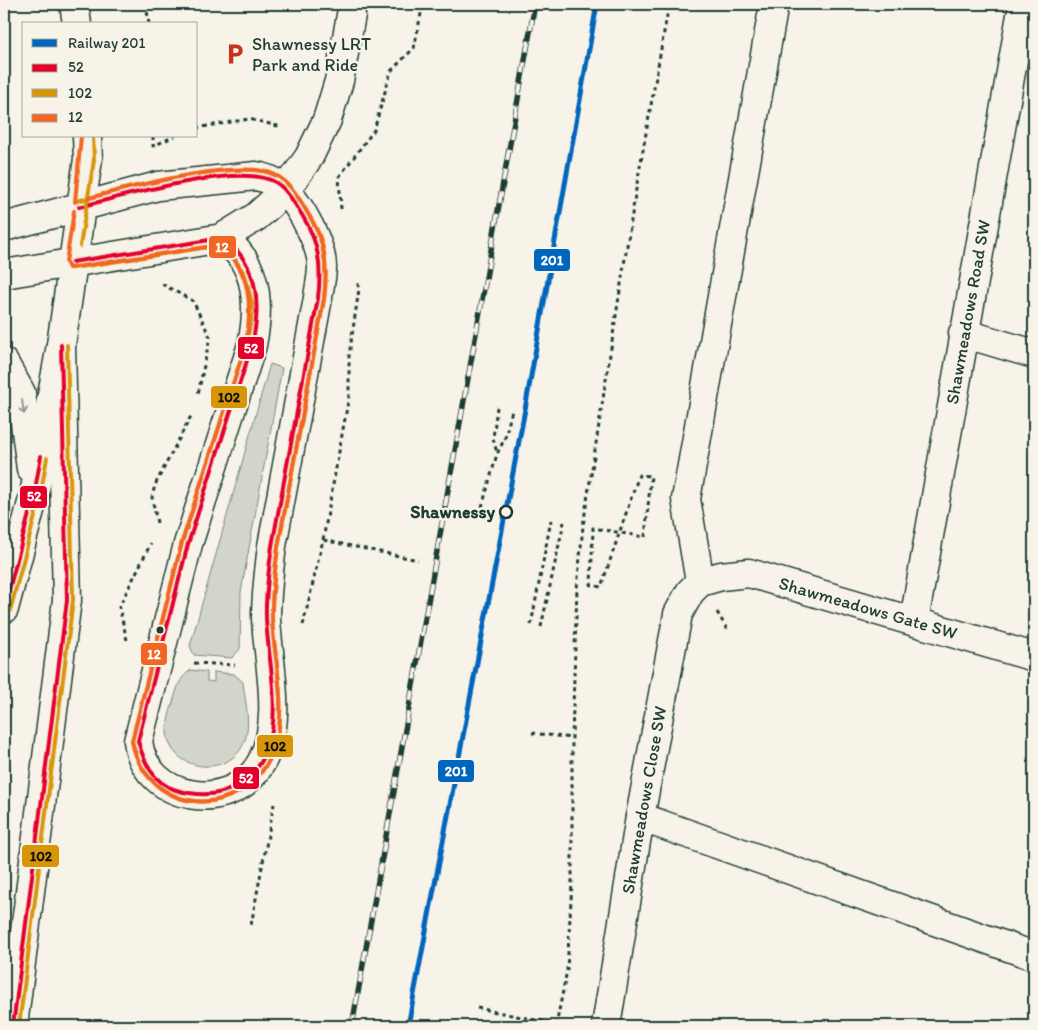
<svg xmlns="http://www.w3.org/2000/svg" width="1038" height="1030" font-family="Itim,sans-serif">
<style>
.green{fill:#d3d5ca;stroke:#79897f}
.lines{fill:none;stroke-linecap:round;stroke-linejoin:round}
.minor-casing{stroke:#1f3d34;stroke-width:31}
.path{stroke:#1f3d34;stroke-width:3;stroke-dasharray:4 4;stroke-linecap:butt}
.minor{stroke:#f7f3e8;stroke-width:28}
.rail-casing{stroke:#1f3d34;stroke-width:5.5}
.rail{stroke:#f7f3e8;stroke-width:4;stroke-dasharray:11;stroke-linecap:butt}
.bus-1-casing{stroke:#f7f3e8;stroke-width:8}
.bus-2-casing{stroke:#f7f3e8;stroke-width:8}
.bus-3-casing{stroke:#f7f3e8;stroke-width:8}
.bus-1{stroke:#e4002b;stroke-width:4}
.bus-2{stroke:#d79608;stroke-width:4}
.bus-3{stroke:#f26522;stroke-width:4}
.rail-1-casing{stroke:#f7f3e8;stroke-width:9}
.rail-1{stroke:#0065bd;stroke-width:5}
.oneway{stroke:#8b988e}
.stop-dot{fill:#f7f3e8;stroke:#1f3d34;stroke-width:2.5}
.bus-dot{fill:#1f3d34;stroke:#f7f3e8;stroke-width:2}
.labels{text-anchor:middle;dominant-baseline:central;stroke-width:5;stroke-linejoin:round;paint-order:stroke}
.poi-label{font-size:18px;fill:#1f3d34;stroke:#f7f3e8;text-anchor:start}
.street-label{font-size:18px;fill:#1f3d34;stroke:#f7f3e8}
.stop-label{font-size:18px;font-weight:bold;fill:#1f3d34;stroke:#f7f3e8;text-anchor:end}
.line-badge{stroke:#f7f3e8;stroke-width:2}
.badge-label{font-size:14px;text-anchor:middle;font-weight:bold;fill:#fff}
.pale-badge-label{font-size:14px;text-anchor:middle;font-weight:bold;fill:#111}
</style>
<rect width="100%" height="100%" fill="#f7f3e8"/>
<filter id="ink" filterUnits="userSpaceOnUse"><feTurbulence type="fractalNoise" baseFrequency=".02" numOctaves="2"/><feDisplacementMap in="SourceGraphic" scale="10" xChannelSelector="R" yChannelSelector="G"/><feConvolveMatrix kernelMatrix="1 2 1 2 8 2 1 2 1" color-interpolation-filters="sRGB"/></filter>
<g filter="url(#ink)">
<!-- green -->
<g class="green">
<path d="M270 364 282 368 241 592 240 649 232 658 194 655 190 646Z"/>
<path d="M191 670 207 672V681L214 682V672L234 674 243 682C245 700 251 723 245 740 233 778 170 774 167 732 167 722 170 712 173 702 178 687 178 679 191 670Z"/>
</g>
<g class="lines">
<!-- minor casing -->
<g class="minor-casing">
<g id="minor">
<path d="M74 4 77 24"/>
<path d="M4 227 158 186 256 176C267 178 278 182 286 191 301 207 322 245 322 267 322 277 319 288 318 298L272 546C269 570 266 594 266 618 268 664 284 721 261 763 232 815 145 802 138 741L188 544 252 345C260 305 259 263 222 238"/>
<path d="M4 274 222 238 256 217 286 190 309 157 327 120 339 81 351 15"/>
<path d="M963 333 1034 354"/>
<path d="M4 363 21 393 31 469"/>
<path d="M700 582 686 499 774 4"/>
<path d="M700 582 721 576 749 573 1034 657"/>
<path d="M4 609 34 495 61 345 88 159 87 136"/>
<path d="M914 621 1023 4"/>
<path d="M640 817 1034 956"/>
<path d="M13 1026 67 600 61 345"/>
<path d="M606 1026 640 817 678 614 690 592 700 582"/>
</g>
</g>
<!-- path -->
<g class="path">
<path d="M146 4 149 24"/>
<path d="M196 128 249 119 282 127"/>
<path d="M153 136V146L175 136"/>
<path d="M341 209 339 177 374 130 391 71 414 48 423 4"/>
<path d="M162 284 193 301 210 337 198 394"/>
<path d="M497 407 493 438 497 453"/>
<path d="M482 507 497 454 505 438 512 410"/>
<path d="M157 523 152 497 155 485 191 416"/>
<path d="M645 537 651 476 639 475 601 587 591 585 593 528 645 537"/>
<path d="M323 540 349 396V356L359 289 357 280"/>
<path d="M717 612 727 629"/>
<path d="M303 625 323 540 418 560"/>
<path d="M531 625 551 520"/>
<path d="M541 627 564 522"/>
<path d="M127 640 119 607 151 543"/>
<path d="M194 663 235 665"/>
<path d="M532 733 572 738"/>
<path d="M251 925 274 804"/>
<path d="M477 1008 556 1024"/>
<path d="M556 1026 567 970 572 883V738L577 588 583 526 635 195 669 4"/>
</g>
<!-- minor -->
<use href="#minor" class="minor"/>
<!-- rail casing -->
<g class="rail-casing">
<path id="rail" d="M352 1026 535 4"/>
</g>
<!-- rail -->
<use href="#rail" class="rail"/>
<!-- bus-1 casing -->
<g class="bus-1-casing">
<g id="bus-1">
<path d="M72 262 222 238C260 263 261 305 252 345L188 544 138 741C144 762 153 783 176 790 197 796 219 797 238 785 294 751 268 671 266 618 265 594 269 570 272 546L318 298C322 266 319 242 302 215 294 203 286 187 273 181 238 163 118 197 79 207"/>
<path d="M4 609 34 495 41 456"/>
<path d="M13 1026 67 600 61 345"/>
</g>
</g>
<!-- bus-2 casing -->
<g class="bus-2-casing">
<g id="bus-2">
<path d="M80 246 94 160 93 136"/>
<path d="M73 268 221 245 229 250 245 275 252 303 251 321 246 343 182 542 132 741C147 817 244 822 273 752 289 710 274 661 272 619 271 595 275 571 278 547L324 299C328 266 325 240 307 212 299 198 290 182 275 175 239 157 119 190 77 201"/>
<path d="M10 611 40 497 47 458"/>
<path d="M19 1026 73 600 67 345"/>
</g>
</g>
<!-- bus-3 casing -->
<g class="bus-3-casing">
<g id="bus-3">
<path d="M75 202 81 136"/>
<path d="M74 211 66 262 69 268 220 245C252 271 252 306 246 344L182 542 132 741C147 817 244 822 273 752 289 710 274 661 272 619 271 595 275 571 278 547L324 299C328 266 326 240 307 212 299 198 290 182 275 175 241 157 128 188 89 198"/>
</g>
</g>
<!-- bus-1 -->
<use href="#bus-1" class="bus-1"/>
<!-- bus-2 -->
<use href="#bus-2" class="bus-2"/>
<!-- bus-3 -->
<use href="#bus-3" class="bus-3"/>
<!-- rail-1 casing -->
<g class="rail-1-casing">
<path id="rail-1" d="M408 1026 526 404 597 4"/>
</g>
<!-- rail-1 -->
<use href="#rail-1" class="rail-1"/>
</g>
<!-- one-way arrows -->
<defs><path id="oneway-shaft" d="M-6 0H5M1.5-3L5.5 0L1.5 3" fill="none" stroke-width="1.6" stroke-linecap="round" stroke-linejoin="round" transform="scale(1.25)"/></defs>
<use class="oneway" href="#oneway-shaft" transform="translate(23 407) rotate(82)"/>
</g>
<!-- icons -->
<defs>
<g id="parking-bare" transform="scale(1.725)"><path d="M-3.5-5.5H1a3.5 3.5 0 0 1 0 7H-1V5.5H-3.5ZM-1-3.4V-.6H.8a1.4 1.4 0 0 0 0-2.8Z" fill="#c8321e" stroke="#f7f3e8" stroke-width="2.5" paint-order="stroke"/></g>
</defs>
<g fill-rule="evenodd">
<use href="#parking-bare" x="235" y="54"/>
</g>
<!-- markers -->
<circle class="stop-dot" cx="506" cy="512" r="6"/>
<circle class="bus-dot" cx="160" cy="630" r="4.5"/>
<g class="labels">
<!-- poi labels -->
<g class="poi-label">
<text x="252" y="44">Shawnessy LRT<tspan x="252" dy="21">Park and Ride</tspan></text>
</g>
<!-- street labels -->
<g class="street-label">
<text transform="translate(968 312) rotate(-80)">Shawmeadows Road SW</text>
<text transform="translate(868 608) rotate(16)">Shawmeadows Gate SW</text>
<text transform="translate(644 800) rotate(-80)">Shawmeadows Close SW</text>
</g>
<!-- stop labels -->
<g class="stop-label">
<text x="495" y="512">Shawnessy</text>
</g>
</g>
<g class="line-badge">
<rect x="208" y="235" width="29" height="24" rx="5" fill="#f26522"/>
<rect x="533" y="248" width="38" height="24" rx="5" fill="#0065bd"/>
<rect x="237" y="336" width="28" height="24" rx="5" fill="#e4002b"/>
<rect x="210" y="385" width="38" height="24" rx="5" fill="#d79608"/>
<rect x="19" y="485" width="29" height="24" rx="5" fill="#e4002b"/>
<rect x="140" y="642" width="28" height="24" rx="5" fill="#f26522"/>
<rect x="256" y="734" width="38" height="24" rx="5" fill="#d79608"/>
<rect x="437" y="759" width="38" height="24" rx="5" fill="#0065bd"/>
<rect x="232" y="766" width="28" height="24" rx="5" fill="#e4002b"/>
<rect x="21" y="844" width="39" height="24" rx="5" fill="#d79608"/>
</g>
<g class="badge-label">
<text x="222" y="252">12</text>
<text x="552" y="265">201</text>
<text x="251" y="353">52</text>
<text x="34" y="501">52</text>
<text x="154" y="659">12</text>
<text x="456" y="776">201</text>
<text x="246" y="783">52</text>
</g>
<g class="pale-badge-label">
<text x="229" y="402">102</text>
<text x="275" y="751">102</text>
<text x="41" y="861">102</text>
</g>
<!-- margin -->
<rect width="1038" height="1030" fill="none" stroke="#f7f3e8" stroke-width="20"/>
<rect x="10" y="10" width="1018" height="1010" fill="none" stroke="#1f3d34" stroke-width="2" filter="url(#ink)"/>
<!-- legend -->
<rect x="22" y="22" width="175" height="115" fill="#f7f3e8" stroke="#a1aaa0"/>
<rect x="32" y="39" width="25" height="8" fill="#0065bd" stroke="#a1aaa0"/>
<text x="68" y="48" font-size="15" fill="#1f3d34">Railway 201</text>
<rect x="32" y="64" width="25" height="8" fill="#e4002b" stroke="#a1aaa0"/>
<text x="68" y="72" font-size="15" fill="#1f3d34">52</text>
<rect x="32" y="89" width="25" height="8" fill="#d79608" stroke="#a1aaa0"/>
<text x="68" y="98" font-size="15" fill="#1f3d34">102</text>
<rect x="32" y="114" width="25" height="8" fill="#f26522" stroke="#a1aaa0"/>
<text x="68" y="122" font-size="15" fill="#1f3d34">12</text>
</svg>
